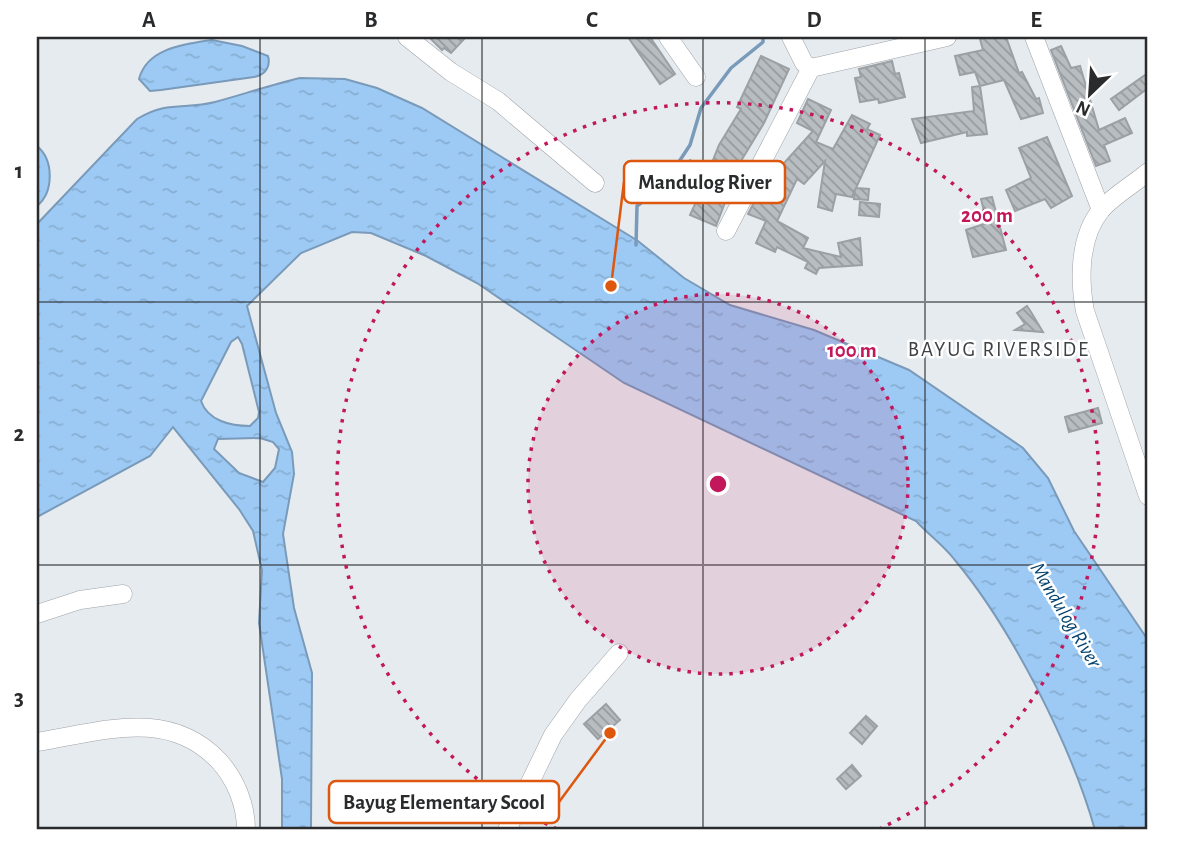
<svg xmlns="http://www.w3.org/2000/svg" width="1185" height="867" font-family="'Alegreya Sans',sans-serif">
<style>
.water{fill:url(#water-ripples);stroke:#7a9ab9;stroke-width:2;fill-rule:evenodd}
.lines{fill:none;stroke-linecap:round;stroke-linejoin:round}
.stream{stroke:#7a9ab9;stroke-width:3.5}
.building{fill:url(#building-back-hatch);stroke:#9ba0a4;stroke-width:2}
.minor-casing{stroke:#9fa3a8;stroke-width:19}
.minor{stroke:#fff;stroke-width:18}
.grid{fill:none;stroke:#292b2c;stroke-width:2;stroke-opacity:0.55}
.ring{fill:none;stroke:#c2185b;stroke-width:3.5;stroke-dasharray:3.5 7}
.labels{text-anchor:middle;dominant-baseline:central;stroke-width:5;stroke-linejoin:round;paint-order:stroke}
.neighbourhood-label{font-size:21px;letter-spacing:2px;fill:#3e4245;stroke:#fff}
.water-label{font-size:21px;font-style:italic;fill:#074470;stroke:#fff}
.centre{fill:#c2185b;stroke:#fff;stroke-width:3.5}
.ring-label{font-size:21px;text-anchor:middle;font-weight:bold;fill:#c2185b;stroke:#fff;stroke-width:5;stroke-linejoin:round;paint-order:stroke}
.leader{fill:none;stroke:#de570e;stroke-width:2.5}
.callout-dot{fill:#de570e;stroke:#fff;stroke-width:2.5}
.callout{fill:#fff;stroke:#de570e;stroke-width:2.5}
.callout-label{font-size:21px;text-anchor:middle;font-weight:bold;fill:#292b2c}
.neatline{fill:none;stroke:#292b2c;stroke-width:2.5}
.grid-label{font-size:23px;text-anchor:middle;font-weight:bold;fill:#292b2c}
</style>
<defs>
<pattern id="water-ripples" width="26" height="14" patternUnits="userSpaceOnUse" patternTransform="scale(1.75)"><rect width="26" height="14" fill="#9dcaf5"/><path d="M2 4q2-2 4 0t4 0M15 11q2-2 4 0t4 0" fill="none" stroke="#87aed2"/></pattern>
<pattern id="building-back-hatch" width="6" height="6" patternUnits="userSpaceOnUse" patternTransform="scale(1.75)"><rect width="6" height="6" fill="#b8bdc1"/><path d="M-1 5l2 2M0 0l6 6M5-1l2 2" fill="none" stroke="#969a9d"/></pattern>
</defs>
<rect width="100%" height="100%" fill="#e6ebf0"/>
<!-- water -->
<g class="water">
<path d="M212 40 242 46 268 56C271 67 265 75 254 77L161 90 150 91 139 79C147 48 185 44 212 40Z"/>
<path d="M300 78 345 79 377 88 422 108 638 241 684 278 730 305 814 330 909 370 1023 448 1048 478 1074 531 1148 640V830H1095C1071 745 1011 627 954 559 943 545 928 534 916 521L624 383 477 283 426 256 371 233 352 232 301 253 247 306 276 413 292 452 294 474 283 534 294 608 312 673 311 830H282V779L259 623 262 570 253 531 239 509 173 427 150 456 37 517V224L137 119C169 100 184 110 215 102 244 94 271 85 300 78ZM238 337 242 344 259 412 258 418 250 426C231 426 208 421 201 401L231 342ZM260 438 273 442 279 449 275 468 263 482 239 473 214 449 218 439Z"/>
<path d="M37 146C54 160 54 192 37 206Z"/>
</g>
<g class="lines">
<!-- stream -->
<path class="stream" d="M636 245 637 206 663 186 690 145 701 108 731 68 763 42V37"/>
</g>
<!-- building -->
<g class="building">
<path d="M429 37H466L451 53 444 48 442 50Z"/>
<path d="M628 37H650L675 74 660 84Z"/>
<path d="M990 37H1006L1019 73 1022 72 1036 99 1039 98 1043 113 1021 119 1004 80 980 86 987 134 967 136V132L921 143 912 119 974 111 972 87 980 86 975 72 960 75 955 56 983 50 980 39Z"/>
<path d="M1061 46 1071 68 1080 66 1099 130 1125 118 1132 133 1104 145 1110 161 1096 166 1051 50Z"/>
<path d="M761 56 789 69 764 123 741 161 716 226 690 215 697 200 675 188 690 160 709 170 719 145 741 109 737 107Z"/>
<path d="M892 61 895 74 899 73 905 97 879 103 878 99 860 102 855 78 861 77 859 69Z"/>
<path d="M1148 73V88L1119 110 1111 99Z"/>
<path d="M808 99 831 110 816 142 833 149 852 115 870 124 867 129 880 135 856 188 869 189 868 200 854 199 855 189 852 197 836 194 832 211 818 207 825 161 804 184 797 179 777 221 808 238 803 248 841 257 838 243 860 238 862 265 819 268 816 274 805 268 808 262 777 247 775 252 756 243 766 221 748 214 771 170 776 172 813 131 797 123Z"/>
<path d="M1047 137 1072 196 1051 208 1045 199 1015 211 1006 190 1031 178 1019 148Z"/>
<path d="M992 197 1006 250 973 257 966 230 987 223 981 199Z"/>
<path d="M860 202 880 204 879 217 859 215Z"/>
<path d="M1027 306 1031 312 1043 332 1015 330 1025 324 1017 313Z"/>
<path d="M1098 408 1102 423 1069 432 1065 417Z"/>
<path d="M606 704 620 720 598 739 584 724Z"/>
<path d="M866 716 877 726 862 744 850 733Z"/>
<path d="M852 765 861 776 846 789 837 779Z"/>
</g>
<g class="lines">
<!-- minor casing -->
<g class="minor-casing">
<g id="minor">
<path d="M407 37 451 72 498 101 595 183"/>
<path d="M668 37 696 77"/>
<path d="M791 37 804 63 811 68"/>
<path d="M1034 37 1101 210"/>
<path d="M1148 172C1134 184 1113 196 1101 210 1079 237 1079 279 1085 311L1148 496"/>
<path d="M726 231 811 68 947 37"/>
<path d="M37 614 80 600 123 594"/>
<path d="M37 742C101 732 168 707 219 761 236 780 246 805 246 830"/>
<path d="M507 830 553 735 578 700 619 653"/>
</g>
</g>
<!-- minor -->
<use href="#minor" class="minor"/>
</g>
<!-- grid -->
<path class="grid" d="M260 37V830M482 37V830M703 37V830M925 37V830M37 302H1148M37 565H1148"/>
<!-- distance rings -->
<circle cx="718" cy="484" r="190" fill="#c2185b" fill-opacity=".12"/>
<g class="ring">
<circle cx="718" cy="484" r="190"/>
<path d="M557 829A381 381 0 1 1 879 829"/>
</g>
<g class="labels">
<!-- neighbourhood labels -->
<g class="neighbourhood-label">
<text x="999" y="349">BAYUG RIVERSIDE</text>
</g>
<!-- water labels -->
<g class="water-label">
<text transform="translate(1066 615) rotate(59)">Mandulog River</text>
</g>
</g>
<circle cx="718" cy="484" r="10" class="centre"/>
<g class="ring-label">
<text x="987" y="222">200 m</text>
<text x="852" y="357">100 m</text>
</g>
<!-- callouts -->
<path class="leader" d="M611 286L624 182M610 733L559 802"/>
<g class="callout-dot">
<circle cx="611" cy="286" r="7"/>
<circle cx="610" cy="733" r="7"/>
</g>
<g class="callout">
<rect x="624" y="161" width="161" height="42" rx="7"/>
<rect x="329" y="781" width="230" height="42" rx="7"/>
</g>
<g class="callout-label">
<text x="705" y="189">Mandulog River</text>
<text x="444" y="809">Bayug Elementary Scool</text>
</g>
<!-- border -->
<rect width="1185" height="867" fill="none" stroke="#ffffff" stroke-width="77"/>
<!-- north arrow -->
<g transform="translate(1090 94) rotate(205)" stroke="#ffffff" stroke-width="5" paint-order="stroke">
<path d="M0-5L12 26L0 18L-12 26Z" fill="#292b2c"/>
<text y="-10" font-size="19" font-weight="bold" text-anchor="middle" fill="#292b2c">N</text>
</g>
<rect x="38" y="38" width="1108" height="790" class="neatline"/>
<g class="grid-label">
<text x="149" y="27">A</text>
<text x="371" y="27">B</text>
<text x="592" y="27">C</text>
<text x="814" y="27">D</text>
<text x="1036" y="27">E</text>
<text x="19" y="178">1</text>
<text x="19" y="441">2</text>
<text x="19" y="705">3</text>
</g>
</svg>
